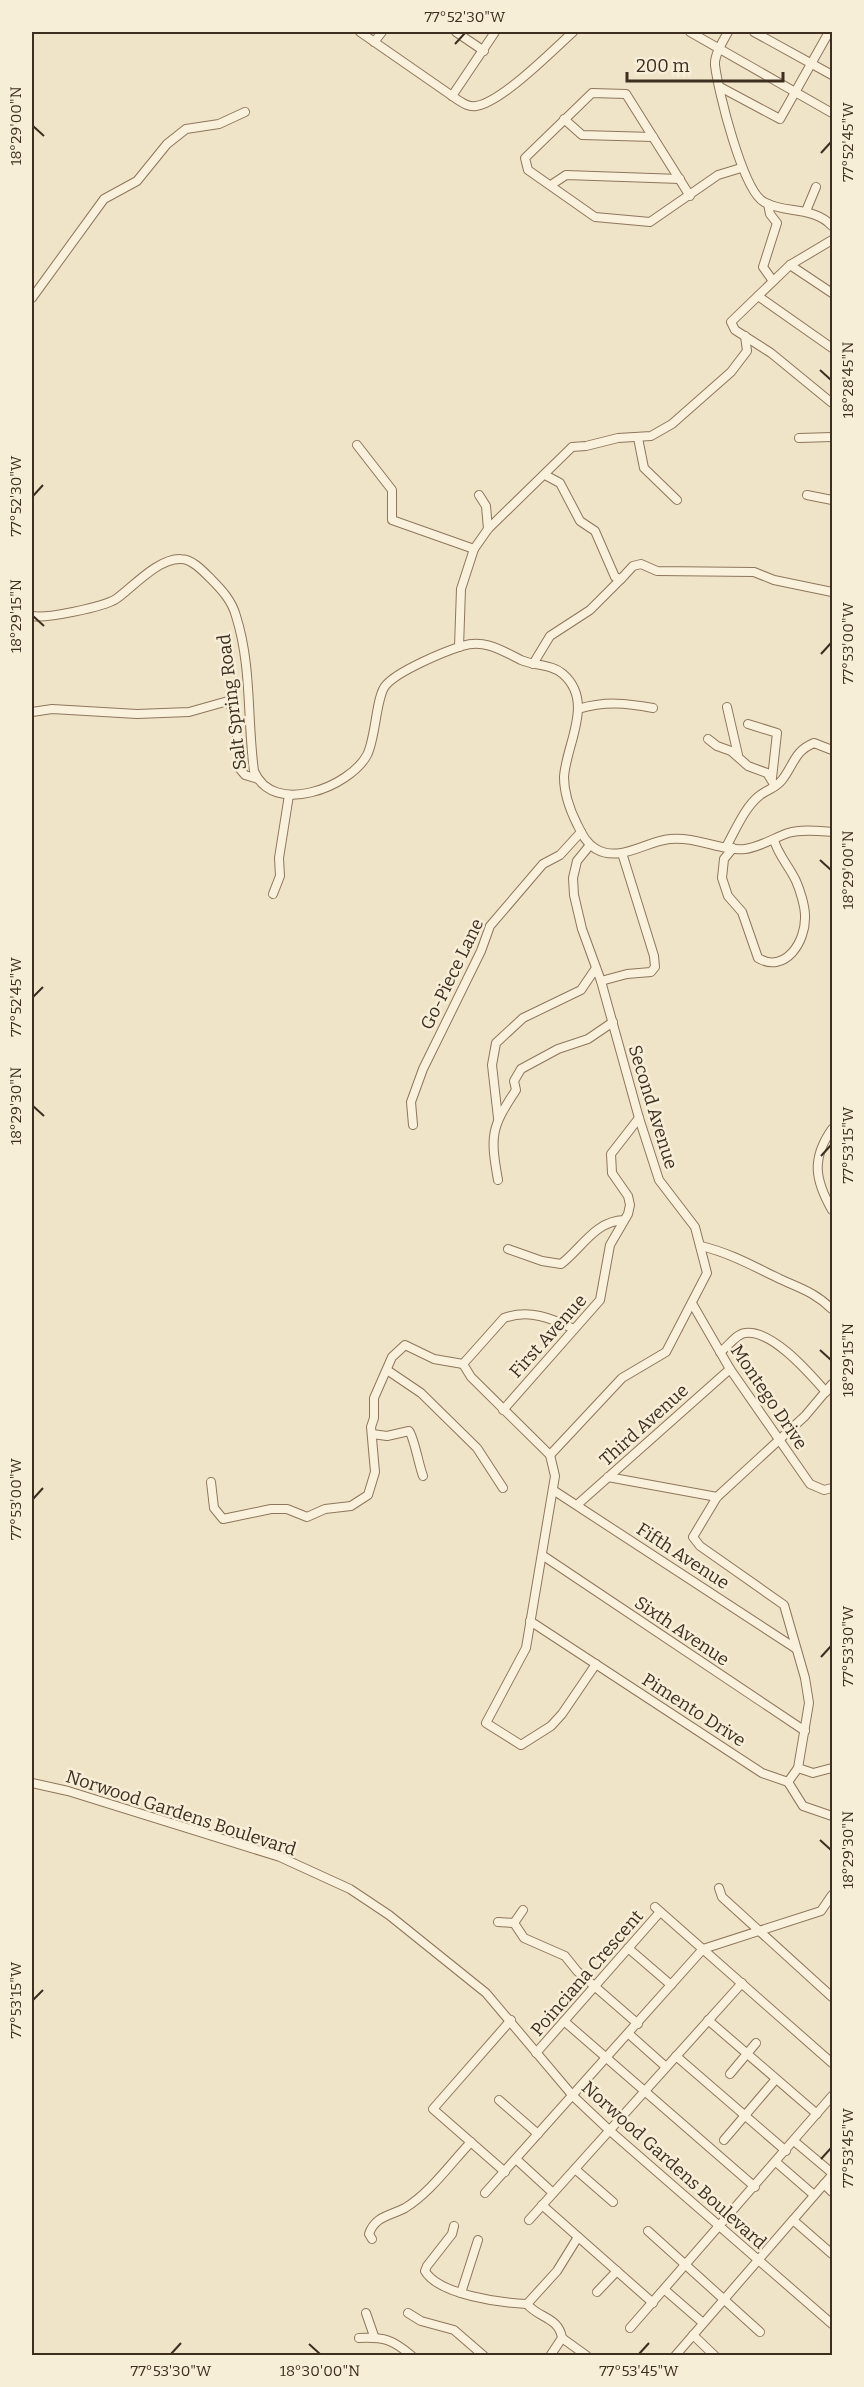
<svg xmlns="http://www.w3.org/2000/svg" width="864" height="2387" font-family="Bitter,serif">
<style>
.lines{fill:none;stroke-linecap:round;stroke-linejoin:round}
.minor-casing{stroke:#8d765c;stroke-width:10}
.minor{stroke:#faf1dc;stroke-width:8}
.ticks{fill:none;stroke:#3d2e20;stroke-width:2}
.labels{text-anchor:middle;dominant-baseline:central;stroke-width:5;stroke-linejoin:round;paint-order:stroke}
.street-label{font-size:18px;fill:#3d2e20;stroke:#f7eed8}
.neatline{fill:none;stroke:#3d2e20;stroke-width:2}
.ticks-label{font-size:15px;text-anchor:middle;fill:#3d2e20}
</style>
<rect width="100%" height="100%" fill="#f0e4c8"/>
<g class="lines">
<!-- minor casing -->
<g class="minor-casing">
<g id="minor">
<path d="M360 32 458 100C464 104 469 107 476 106 502 102 553 50 573 32"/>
<path d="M456 32 484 51"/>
<path d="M690 32 832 113"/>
<path d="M728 32C723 41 714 55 715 65 718 91 743 191 764 202 785 214 814 206 832 226"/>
<path d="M754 32 832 75"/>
<path d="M374 42 382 32"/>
<path d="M720 87 780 119 829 32"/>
<path d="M452 96 495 32"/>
<path d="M564 119 582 135 653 137"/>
<path d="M551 185 566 175 680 179"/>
<path d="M690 196 626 94 592 93 525 158 528 170 595 217 650 222 718 175 741 168"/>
<path d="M768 204 770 214 777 223 763 267 773 281"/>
<path d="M806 211 816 187"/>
<path d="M832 240 790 265 731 322 735 330 771 353 832 403"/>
<path d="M790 265 832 293"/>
<path d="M758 296 832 348"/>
<path d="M32 298 104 199 137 181 167 144 186 129 219 124 245 112"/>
<path d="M638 438 644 468 677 500"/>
<path d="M799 438 832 437"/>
<path d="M357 445 392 490V520L474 549"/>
<path d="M545 475 560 483 580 521 595 531 615 577 621 579 633 566 641 564 657 571 754 572 774 580 832 592"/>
<path d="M479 495 486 506 488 529"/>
<path d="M807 495 832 500"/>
<path d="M32 616C46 619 103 607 116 599 133 587 158 558 181 559 192 559 203 571 211 579 222 590 232 601 236 616 252 666 247 720 254 771 273 817 350 787 367 755 376 738 376 695 386 685 398 671 443 652 462 646 485 639 501 650 521 660 535 666 552 664 563 674 595 702 566 744 564 777 564 793 570 810 577 824 582 834 586 843 596 849 620 863 646 841 670 839 696 836 724 852 745 849 760 847 774 838 788 833 802 829 818 831 832 832"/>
<path d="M459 647 461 589 474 549 488 529 572 447 586 446 618 438 651 436 672 424 731 372 747 351 745 336"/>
<path d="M533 664 550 636 590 610 621 579"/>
<path d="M727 707 738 755"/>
<path d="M578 709C605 701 626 703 653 708"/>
<path d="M32 712 52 709 137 714 189 712 228 701 235 714 240 769 245 775 258 779"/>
<path d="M748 724 777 733 772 778"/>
<path d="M708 739 717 746 731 751 748 766 767 773 775 786"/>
<path d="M726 847C735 831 745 807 759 796 766 790 776 788 782 780 794 765 794 751 814 743L832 750"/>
<path d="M733 848 724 859 722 878 728 896 742 912 758 958C785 974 806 942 805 916 805 906 800 890 796 881 789 866 778 855 774 840"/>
<path d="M273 894 280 876 279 858 289 795"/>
<path d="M601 981 627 974 651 972 655 967 654 956 622 853"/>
<path d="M498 1118 492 1065 496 1043 523 1018 581 990 596 968"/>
<path d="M413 1125 411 1102 423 1069 481 951 490 926 543 864 560 855 581 832"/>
<path d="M832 1129C811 1159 815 1180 832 1210"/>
<path d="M498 1180C490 1135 491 1128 516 1090L514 1081 521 1069 558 1049 588 1039 613 1022"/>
<path d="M701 1246C730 1253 753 1266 780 1279 802 1289 814 1292 832 1309"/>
<path d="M508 1249 542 1261 561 1264C582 1248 595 1221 624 1220"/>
<path d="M693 1305 730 1369 810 1484 824 1490 832 1488"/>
<path d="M574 1329C551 1318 529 1309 504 1318L463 1364 471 1377 550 1455 555 1476 526 1648 486 1723 521 1745 551 1726 562 1714 596 1664"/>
<path d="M720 1352C728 1347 736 1334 745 1333 772 1329 810 1374 826 1392"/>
<path d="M387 1370 421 1393 477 1448 503 1488"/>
<path d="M503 1410 600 1300 610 1245 628 1214 630 1205 628 1196 612 1173 611 1154 639 1118"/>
<path d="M372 1434 387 1436 409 1431C414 1437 419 1466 423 1476"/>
<path d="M550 1455 622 1378 666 1352 707 1273 695 1227 659 1180 639 1118 601 981 582 929 574 895 573 878 577 861 590 845"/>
<path d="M608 1477 717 1497"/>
<path d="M211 1482 214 1508 223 1519 271 1509H287L307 1517 325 1509 351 1506 368 1495 375 1472 371 1427 374 1418V1398L392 1357 405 1345 434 1359 463 1364"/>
<path d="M553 1490 795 1648"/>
<path d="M578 1504 730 1369"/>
<path d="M542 1555 805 1731"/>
<path d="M530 1621 762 1773 788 1782"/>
<path d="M798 1768 813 1773 832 1768"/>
<path d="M788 1782 798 1768 809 1703 805 1678 784 1605 700 1546 693 1537 717 1497 805 1416 832 1384"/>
<path d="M788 1782 803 1806 832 1816"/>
<path d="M32 1783 68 1791 280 1857 350 1889 389 1915 486 1993 573 2096 609 2130 832 2324"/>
<path d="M719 1888 722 1897 832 1997"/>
<path d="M655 1907 832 2063"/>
<path d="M498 1922 514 1923 524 1938 565 1956 577 1971 638 2024"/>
<path d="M514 1923 523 1910"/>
<path d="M628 1948 671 1985"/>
<path d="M708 2020 817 2114"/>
<path d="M564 2021 755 2187"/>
<path d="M629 2034 666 2067"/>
<path d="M536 2053 660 1912"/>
<path d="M676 2056 786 2151"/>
<path d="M730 2074 756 2043"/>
<path d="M499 2100 538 2134"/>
<path d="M724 2140 776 2079"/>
<path d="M794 2141 832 2173"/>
<path d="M516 2159 553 2193"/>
<path d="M776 2162 814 2195"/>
<path d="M575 2169 613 2202"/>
<path d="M505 2172 433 2109 511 2020"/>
<path d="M824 2184 832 2192"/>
<path d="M485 2193 703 1949 821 1911 832 1895"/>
<path d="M542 2205 653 2303"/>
<path d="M529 2220 742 1983"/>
<path d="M793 2220 832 2254"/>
<path d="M454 2226 452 2234 427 2266 425 2271C439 2295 502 2303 527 2304"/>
<path d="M648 2231 760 2332"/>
<path d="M372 2239 369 2234C375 2216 390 2216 405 2208 430 2193 451 2163 471 2142"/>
<path d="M665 2290 703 2323"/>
<path d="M597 2292 617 2271"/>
<path d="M461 2293 478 2240"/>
<path d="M366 2313 374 2336"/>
<path d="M408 2313 421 2321 454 2330 484 2356"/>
<path d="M630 2328 832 2096"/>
<path d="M693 2335 715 2356"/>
<path d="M359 2338C384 2337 392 2339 412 2356"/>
<path d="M562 2338 587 2356"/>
<path d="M550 2356 562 2338C559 2317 538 2318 527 2304L557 2271 578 2237"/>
<path d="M675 2356 832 2175"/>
</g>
</g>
<!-- minor -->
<use href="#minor" class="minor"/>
</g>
<!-- ticks -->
<path class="ticks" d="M455 44 465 33M33 126 44 136M821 153 831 142M820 370 831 380M33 496 43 485M33 616 44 626M821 654 831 643M820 860 831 870M33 997 43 987M33 1106 44 1116M821 1156 831 1145M820 1350 831 1360M33 1499 43 1488M821 1657 831 1646M820 1840 831 1850M33 2000 43 1990M821 2159 831 2148M309 2344 320 2354M171 2354 181 2343M639 2354 649 2343"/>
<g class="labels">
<!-- street labels -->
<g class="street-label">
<text transform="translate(232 702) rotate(-97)">Salt Spring Road</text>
<text transform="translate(452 974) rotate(-64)">Go-Piece Lane</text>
<text transform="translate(653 1107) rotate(73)">Second Avenue</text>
<text transform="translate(548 1336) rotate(-48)">First Avenue</text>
<text transform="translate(769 1397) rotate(56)">Montego Drive</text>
<text transform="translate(644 1425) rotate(-42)">Third Avenue</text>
<text transform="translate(683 1556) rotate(33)">Fifth Avenue</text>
<text transform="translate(682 1631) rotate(34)">Sixth Avenue</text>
<text transform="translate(694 1710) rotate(33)">Pimento Drive</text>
<text transform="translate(181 1813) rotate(18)">Norwood Gardens Boulevard</text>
<text transform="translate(587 1973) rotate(-49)">Poinciana Crescent</text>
<text transform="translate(674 2165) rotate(42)">Norwood Gardens Boulevard</text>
</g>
</g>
<!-- border -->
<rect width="864" height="2387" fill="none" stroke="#f7eed8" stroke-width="66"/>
<!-- scale -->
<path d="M627 72v9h156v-9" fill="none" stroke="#3d2e20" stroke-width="3"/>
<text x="636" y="72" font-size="18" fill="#3d2e20" stroke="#f7eed8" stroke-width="4.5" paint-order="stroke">200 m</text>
<rect x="33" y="33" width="798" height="2321" class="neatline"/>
<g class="ticks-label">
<text x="465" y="22">77°52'30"W</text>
<text transform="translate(16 126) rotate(-90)" y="5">18°29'00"N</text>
<text transform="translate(848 142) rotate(-90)" y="5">77°52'45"W</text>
<text transform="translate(848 380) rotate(-90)" y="5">18°28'45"N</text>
<text transform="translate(16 496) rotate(-90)" y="5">77°52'30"W</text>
<text transform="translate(16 616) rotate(-90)" y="5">18°29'15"N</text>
<text transform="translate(848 643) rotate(-90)" y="5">77°53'00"W</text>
<text transform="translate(848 870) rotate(-90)" y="5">18°29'00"N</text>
<text transform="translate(16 997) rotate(-90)" y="5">77°52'45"W</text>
<text transform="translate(16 1106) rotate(-90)" y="5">18°29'30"N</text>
<text transform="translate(848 1145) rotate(-90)" y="5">77°53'15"W</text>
<text transform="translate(848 1360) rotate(-90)" y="5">18°29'15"N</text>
<text transform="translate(16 1499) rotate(-90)" y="5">77°53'00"W</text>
<text transform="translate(848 1646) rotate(-90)" y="5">77°53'30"W</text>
<text transform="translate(848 1850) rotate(-90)" y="5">18°29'30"N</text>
<text transform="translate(16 2000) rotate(-90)" y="5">77°53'15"W</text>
<text transform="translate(848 2148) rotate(-90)" y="5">77°53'45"W</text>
<text x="171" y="2376">77°53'30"W</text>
<text x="320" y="2376">18°30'00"N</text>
<text x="639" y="2376">77°53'45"W</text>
</g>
</svg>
